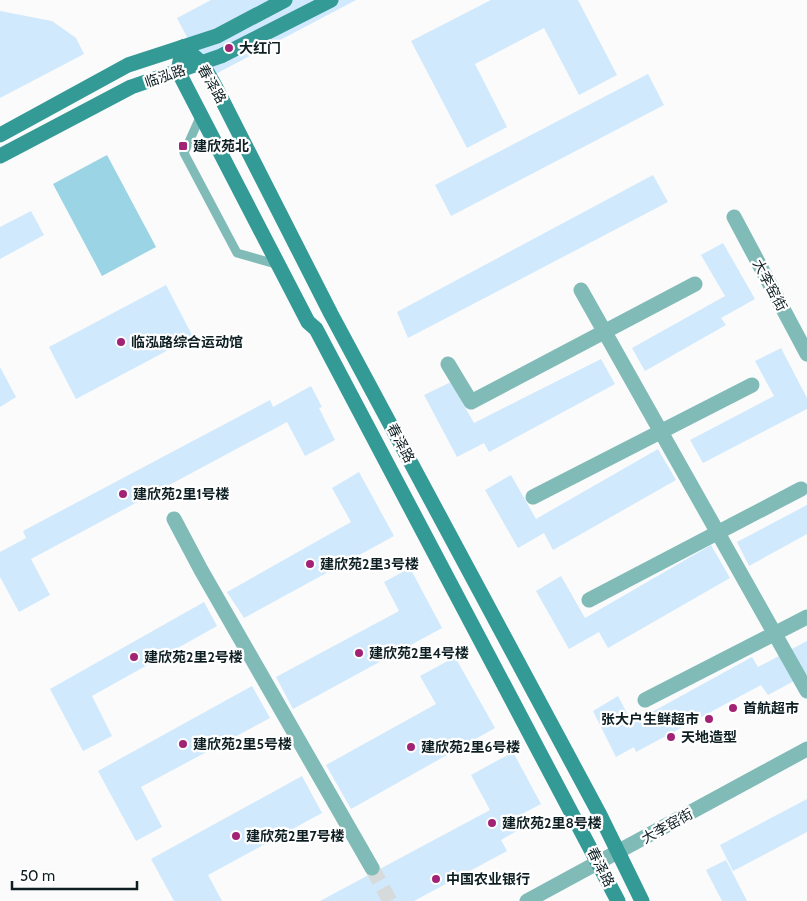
<svg xmlns="http://www.w3.org/2000/svg" width="807" height="901" font-family="Cabin,'Noto Sans SC',sans-serif">
<style>
.green{fill:#9ad4e5}
.building{fill:#d0e9fd}
.lines{fill:none;stroke-linecap:round;stroke-linejoin:round}
.street-tunnel{stroke:#d7dadb;stroke-width:15;stroke-dasharray:15 8;stroke-linecap:butt}
.lane{stroke:#80bbb7;stroke-width:9}
.street{stroke:#80bbb7;stroke-width:15}
.secondary{stroke:#349a96;stroke-width:15}
.poi-dot{fill:#a22374;stroke:#fff;stroke-width:2}
.labels{text-anchor:middle;dominant-baseline:central;stroke-width:4.5;stroke-linejoin:round;paint-order:stroke}
.poi-label{font-size:14px;font-weight:bold;fill:#0e1f23;stroke:#fff;text-anchor:start}
.street-label{font-size:14px;fill:#0e1f23;stroke:#fff}
</style>
<rect width="100%" height="100%" fill="#fbfbfb"/>
<!-- green -->
<path class="green" d="M107 155 156 247 102 276 53 184Z"/>
<!-- building -->
<g class="building">
<path d="M211 0H356L208 78 177 18Z"/>
<path d="M491 0H578L617 75 579 95 544 28 475 64 507 127 467 148 411 41Z"/>
<path d="M0 11 52 21 76 38 84 54 0 98Z"/>
<path d="M648 74 664 105 451 216 435 185Z"/>
<path d="M653 175 668 202 408 338 397 312Z"/>
<path d="M31 211 44 235 0 259V227Z"/>
<path d="M723 243 755 299 721 318 726 325 645 371 632 348 725 296 701 255Z"/>
<path d="M166 285 193 337 76 399 49 347Z"/>
<path d="M781 348 807 398V409L703 463 690 440 774 396 755 361Z"/>
<path d="M601 359 615 384 489 452 484 443 457 457 424 395 451 382 474 423Z"/>
<path d="M0 367 16 397 0 407Z"/>
<path d="M311 386 322 407 319 408 335 440 305 456 287 422 31 559 50 595 19 612 0 577V552L26 538 23 531 270 400 273 407Z"/>
<path d="M658 449 676 480 553 550 544 533 518 548 485 490 511 475 536 519Z"/>
<path d="M359 472 394 536 244 618 227 592 351 522 332 488Z"/>
<path d="M807 505V534L749 566 737 542Z"/>
<path d="M711 545 730 578 608 648 599 632 569 649 536 591 561 576 585 618Z"/>
<path d="M410 568 442 628 293 709 276 677 399 611 384 582Z"/>
<path d="M204 602 217 626 92 696 112 736 83 751 50 689Z"/>
<path d="M807 641V674L768 695 761 685 636 752 634 747 616 757 593 711 618 696 632 723 752 657 758 667Z"/>
<path d="M455 657 495 728 351 809 326 765 436 704 420 676Z"/>
<path d="M252 686 270 718 141 787 162 827 136 841 98 771Z"/>
<path d="M513 752 541 804 516 817 522 828 501 840 507 851 414 901H320L490 810 471 775Z"/>
<path d="M302 776 322 813 208 875 222 901H174L151 859Z"/>
<path d="M807 799V832L733 871 720 845Z"/>
<path d="M726 860 747 901H722L706 870Z"/>
</g>
<g class="lines">
<!-- street-tunnel -->
<path class="street-tunnel" d="M372 868 390 901"/>
<!-- lane -->
<path class="lane" d="M201 115 184 153 237 253 279 265"/>
<!-- street -->
<g class="street">
<path d="M734 217 807 354"/>
<path d="M581 290 807 691"/>
<path d="M448 364 471 402 695 284"/>
<path d="M533 497 752 385"/>
<path d="M174 519 201 570 372 868"/>
<path d="M589 600 801 489"/>
<path d="M645 700 807 617"/>
<path d="M527 901 807 749"/>
</g>
<!-- secondary -->
<g class="secondary">
<path d="M183 47 202 63 215 86 331 314 600 815 642 901"/>
<path d="M183 47 178 71 308 322 316 329 618 901"/>
<path d="M0 135 128 65 217 36 285 0"/>
<path d="M0 156 131 87 221 56 331 0"/>
</g>
</g>
<!-- markers -->
<g class="poi-dot">
<circle cx="229" cy="48" r="5"/>
<rect x="178" y="141" width="10" height="10" rx="2.5"/>
<circle cx="121" cy="342" r="5"/>
<circle cx="123" cy="494" r="5"/>
<circle cx="310" cy="564" r="5"/>
<circle cx="359" cy="653" r="5"/>
<circle cx="134" cy="657" r="5"/>
<circle cx="733" cy="708" r="5"/>
<circle cx="709" cy="719" r="5"/>
<circle cx="671" cy="737" r="5"/>
<circle cx="183" cy="744" r="5"/>
<circle cx="411" cy="747" r="5"/>
<circle cx="492" cy="823" r="5"/>
<circle cx="236" cy="836" r="5"/>
<circle cx="436" cy="879" r="5"/>
</g>
<g class="labels">
<!-- poi labels -->
<g class="poi-label">
<text x="239" y="48">大红门</text>
<text x="193" y="146">建欣苑北</text>
<text x="131" y="342">临泓路综合运动馆</text>
<text x="133" y="494">建欣苑2里1号楼</text>
<text x="320" y="564">建欣苑2里3号楼</text>
<text x="369" y="653">建欣苑2里4号楼</text>
<text x="144" y="657">建欣苑2里2号楼</text>
<text x="743" y="708">首航超市</text>
<text x="699" y="719" text-anchor="end">张大户生鲜超市</text>
<text x="681" y="737">天地造型</text>
<text x="193" y="744">建欣苑2里5号楼</text>
<text x="421" y="747">建欣苑2里6号楼</text>
<text x="502" y="823">建欣苑2里8号楼</text>
<text x="246" y="836">建欣苑2里7号楼</text>
<text x="446" y="879">中国农业银行</text>
</g>
<!-- street labels -->
<g class="street-label">
<text transform="translate(165 76) rotate(-19)">临泓路</text>
<text transform="translate(212 84) rotate(60)">春泽路</text>
<text transform="translate(770 285) rotate(62)">大李窑街</text>
<text transform="translate(401 443) rotate(62)">春泽路</text>
<text transform="translate(667 826) rotate(-29)">大李窑街</text>
<text transform="translate(601 867) rotate(63)">春泽路</text>
</g>
</g>
<!-- scale -->
<path d="M12 881v8h125v-8" fill="none" stroke="#0e1f23" stroke-width="2.5"/>
<text x="20" y="881" font-size="15" fill="#0e1f23" stroke="#ffffff" stroke-width="4" paint-order="stroke">50 m</text>
</svg>
